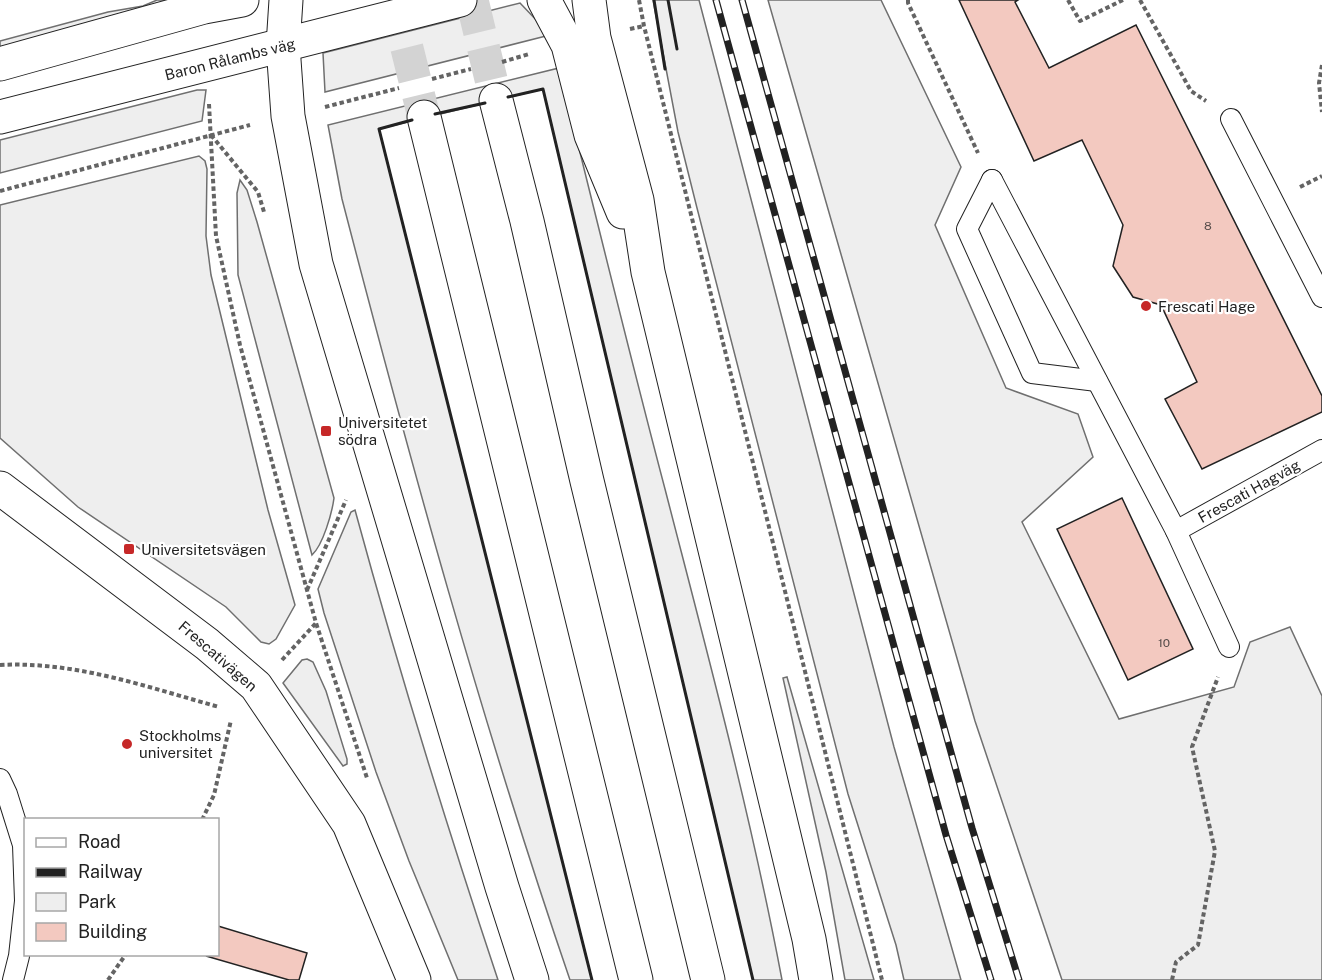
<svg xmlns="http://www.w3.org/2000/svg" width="1322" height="980" font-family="'Public Sans',sans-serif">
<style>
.green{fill:#eee;stroke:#6f6f6f;stroke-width:1.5}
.building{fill:#f3c9c0;stroke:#222;stroke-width:1.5}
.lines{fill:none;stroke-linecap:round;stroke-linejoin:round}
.highway-tunnel{stroke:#d3d3d3;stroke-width:33;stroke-dasharray:33 16;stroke-linecap:butt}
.lane-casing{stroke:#222;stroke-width:22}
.secondary-casing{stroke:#222;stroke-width:35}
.primary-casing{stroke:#222;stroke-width:35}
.highway-casing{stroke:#222;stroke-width:35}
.path{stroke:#646464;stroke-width:4;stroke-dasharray:4.5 3;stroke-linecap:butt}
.lane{stroke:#fff;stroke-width:20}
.secondary{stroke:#fff;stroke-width:33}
.primary{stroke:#fff;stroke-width:33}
.highway{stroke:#fff;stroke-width:33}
.rail-casing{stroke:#222;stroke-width:7}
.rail{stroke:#fff;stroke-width:4.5;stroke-dasharray:14;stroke-linecap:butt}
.wall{stroke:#222;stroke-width:3}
.poi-dot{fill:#c62828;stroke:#fff;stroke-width:2}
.labels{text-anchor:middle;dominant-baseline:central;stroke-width:4.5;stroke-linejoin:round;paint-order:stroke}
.number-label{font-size:12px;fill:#564c4a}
.street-label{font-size:15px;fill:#222;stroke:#fff}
.poi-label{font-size:15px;fill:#222;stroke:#fff;text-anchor:start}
</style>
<rect width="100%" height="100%" fill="#fff"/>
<!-- green -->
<g class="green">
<path d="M157 0H192L0 52V41L108 12 143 6Z"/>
<path d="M653 0H699L894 747 961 980H904L896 945 848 794 697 208 678 132Z"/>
<path d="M768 0H881L961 167 935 225 1006 388 1078 414 1093 457 1022 522 1119 719 1234 687 1250 642 1290 627 1322 696V980H1062L975 721Z"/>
<path d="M520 3 540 24 546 36 325 92 323 53Z"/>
<path d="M559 68C594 208 628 349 665 489 707 652 751 815 782 980H753L543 89 379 129 592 980H570C482 723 410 461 342 199L328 125Z"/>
<path d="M197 90H206L202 121 0 173V140Z"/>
<path d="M199 156 205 161 207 169 206 236 211 275 268 510 295 605 276 639 269 644 261 642 226 607 78 507 0 438V205Z"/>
<path d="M240 180 247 190 257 222 334 498C332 513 323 545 312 555L238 275 237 193Z"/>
<path d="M355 510C398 668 446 824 498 980H458L409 861 376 772 324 613 318 589 351 512Z"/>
<path d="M307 659 313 662 326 691 347 759V764L343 766 283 683 302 660Z"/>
<path d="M787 677 874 980H845L826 872 783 678Z"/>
</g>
<!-- building -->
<g class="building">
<path d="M959 0H1018L1015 2 1049 68 1136 25 1322 396V412L1202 469 1165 399 1197 382 1161 305 1133 297 1113 266 1123 225 1082 140 1034 161Z"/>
<path d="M1122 498 1193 649 1128 680 1057 529Z"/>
<path d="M218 926 307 953 299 980H289L206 956 218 954Z"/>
</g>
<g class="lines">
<!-- highway-tunnel -->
<g class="highway-tunnel">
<path d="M395 0 424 117"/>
<path d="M472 0 496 100"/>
</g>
<!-- lane casing -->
<g class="lane-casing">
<g id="lane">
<path d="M1231 119 1322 297"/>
<path d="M992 180 1176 531 1229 647"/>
<path d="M992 180 967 229 1032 373 1097 381"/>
<path d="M1176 531 1322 450"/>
<path d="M0 779 7 794 23 845 25 901 19 956 13 980"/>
</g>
</g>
<!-- secondary casing -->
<g class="secondary-casing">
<g id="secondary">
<path d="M0 64 204 7 242 0"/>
<path d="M0 117 460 0"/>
<path d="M0 488 207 644 256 686 349 824 414 980"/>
</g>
</g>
<!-- primary casing -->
<g class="primary-casing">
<g id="primary">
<path d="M286 0 283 46 288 116 316 264 502 887 532 980"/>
<path d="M544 0 568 45 591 135 623 212"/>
<path d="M589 0 594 38 637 200 648 272 809 939 816 980"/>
</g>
</g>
<!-- highway casing -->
<g class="highway-casing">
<g id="highway">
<path d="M496 100 527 221 587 481 708 980"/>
<path d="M424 117 636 980"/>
</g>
</g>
<!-- path -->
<g class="path">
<path d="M639 0 644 26 882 980"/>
<path d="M908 0V3L978 153"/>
<path d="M1068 0 1080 21 1123 0"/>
<path d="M1140 0 1191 91 1206 101"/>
<path d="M630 29 644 26"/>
<path d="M502 62 529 54"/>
<path d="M1322 65 1319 83 1322 112"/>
<path d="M432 79 471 69"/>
<path d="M209 104 216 236 240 345 316 623 367 778"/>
<path d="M325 107 399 88"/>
<path d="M211 135 258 192 264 212"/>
<path d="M1300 187 1322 176"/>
<path d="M0 191 250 125"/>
<path d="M307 590 346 500"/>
<path d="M282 660 316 623"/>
<path d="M0 665C75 661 147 687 219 707"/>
<path d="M202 820 214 795 231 720"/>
<path d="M108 980 126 954"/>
<path d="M1172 980 1176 962 1198 945 1215 851 1192 747 1218 677"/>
</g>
<!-- lane -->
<use href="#lane" class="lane"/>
<!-- secondary -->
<use href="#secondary" class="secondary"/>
<!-- primary -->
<use href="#primary" class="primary"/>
<!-- highway -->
<use href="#highway" class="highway"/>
<!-- rail casing -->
<g class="rail-casing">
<g id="rail">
<path d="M716 0 946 835 991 980"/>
<path d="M742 0 972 828 1019 980"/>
</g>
</g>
<!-- rail -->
<use href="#rail" class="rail"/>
<!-- wall -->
<g class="wall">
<path d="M654 0 665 69"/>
<path d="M668 0 677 49"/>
<path d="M508 97 543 89 753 980"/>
<path d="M435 114 485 103"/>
<path d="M412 120 379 129 592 980"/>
</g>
</g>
<!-- markers -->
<g class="poi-dot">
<circle cx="1146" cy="306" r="6"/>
<rect x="320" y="425" width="12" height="12" rx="3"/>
<rect x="123" y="543" width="12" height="12" rx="3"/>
<circle cx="127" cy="744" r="6"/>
</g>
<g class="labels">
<!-- number labels -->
<g class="number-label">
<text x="1208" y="226">8</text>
<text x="1164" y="643">10</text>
</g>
<!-- street labels -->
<g class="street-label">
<text transform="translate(230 59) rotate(-14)">Baron Rålambs väg</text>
<text transform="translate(1249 491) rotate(-29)">Frescati Hagväg</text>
<text transform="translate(218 656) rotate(41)">Frescativägen</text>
</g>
<!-- poi labels -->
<g class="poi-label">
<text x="1158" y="306">Frescati Hage</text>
<text x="338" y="422">Universitetet<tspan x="338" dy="17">södra</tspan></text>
<text x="141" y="549">Universitetsvägen</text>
<text x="139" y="735">Stockholms<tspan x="139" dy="17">universitet</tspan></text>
</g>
</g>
<!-- legend -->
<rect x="24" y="818" width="195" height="138" fill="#ffffff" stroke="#a7a7a7" stroke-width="1.5"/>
<rect x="36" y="838" width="30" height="9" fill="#ffffff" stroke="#a7a7a7" stroke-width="1.5"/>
<text x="78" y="848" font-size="18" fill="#222222">Road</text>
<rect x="36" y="868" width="30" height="9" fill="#222222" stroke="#a7a7a7" stroke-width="1.5"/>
<text x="78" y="878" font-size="18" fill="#222222">Railway</text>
<rect x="36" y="893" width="30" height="18" fill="#eeeeee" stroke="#a7a7a7" stroke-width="1.5"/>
<text x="78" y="908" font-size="18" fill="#222222">Park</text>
<rect x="36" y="923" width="30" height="18" fill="#f3c9c0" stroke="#a7a7a7" stroke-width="1.5"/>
<text x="78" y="938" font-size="18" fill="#222222">Building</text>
</svg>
